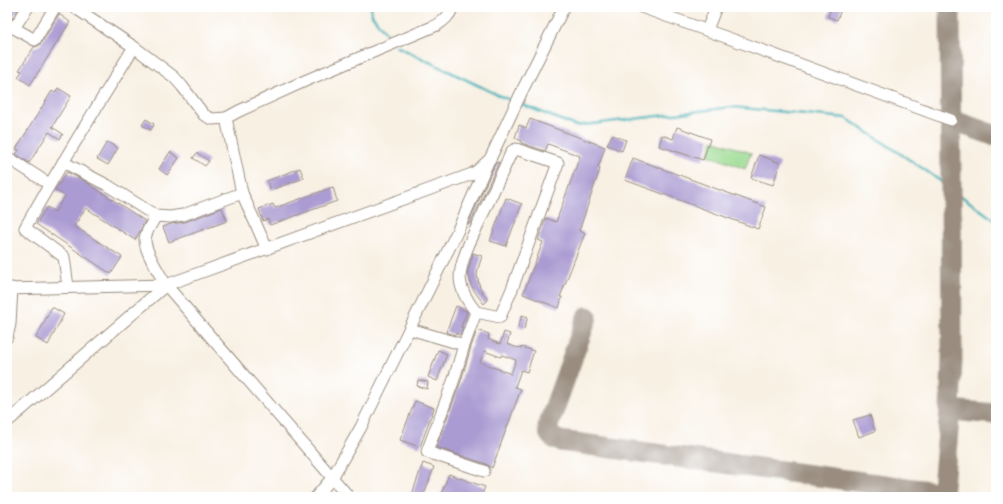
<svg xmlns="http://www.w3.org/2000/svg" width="1003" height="504" font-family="'IM FELL English',serif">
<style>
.green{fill:#9ada8f;stroke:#6a8256}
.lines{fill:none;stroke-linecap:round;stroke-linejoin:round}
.stream{stroke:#3daeb6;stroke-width:2.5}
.taxiway{stroke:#9a8d80;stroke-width:21}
.building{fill:#aa9bd2;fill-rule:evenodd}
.minor-casing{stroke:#9a8d80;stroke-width:13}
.minor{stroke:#fff;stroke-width:11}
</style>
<rect width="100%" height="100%" fill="#fff"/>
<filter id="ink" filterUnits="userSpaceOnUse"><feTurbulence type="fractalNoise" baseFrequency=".025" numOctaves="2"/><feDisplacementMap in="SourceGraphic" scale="8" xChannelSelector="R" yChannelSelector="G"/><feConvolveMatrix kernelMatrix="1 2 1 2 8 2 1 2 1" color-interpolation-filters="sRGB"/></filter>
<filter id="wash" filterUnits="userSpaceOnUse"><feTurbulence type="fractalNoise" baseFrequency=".012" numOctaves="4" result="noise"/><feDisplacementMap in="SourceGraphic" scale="16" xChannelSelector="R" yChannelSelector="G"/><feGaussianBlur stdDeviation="0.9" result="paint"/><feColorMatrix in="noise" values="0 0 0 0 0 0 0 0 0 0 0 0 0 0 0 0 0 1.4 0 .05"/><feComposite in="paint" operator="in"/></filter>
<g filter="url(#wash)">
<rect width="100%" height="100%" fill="#f8f0e3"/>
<!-- green -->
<path class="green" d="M713 140 751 153 745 169 708 155Z"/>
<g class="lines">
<!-- stream -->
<g class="stream">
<path d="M371 7 372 15 391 40"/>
<path d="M396 46 498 95 512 101"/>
<path d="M521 104 576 126 732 107 846 118 925 170 996 221"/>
</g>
<!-- taxiway -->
<g class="taxiway">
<path d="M951 120 996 136"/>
<path d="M587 317 548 426C548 435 552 438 560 441L943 493"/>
<path d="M950 410 996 414"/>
<path d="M942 497 950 410 952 359 950 7"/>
</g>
</g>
<g id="blocks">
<!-- building -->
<g class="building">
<path d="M7 7H20L12 19 7 17Z"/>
<path d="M831 7H842L837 20 828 17Z"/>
<path d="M59 14 70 22 30 85 18 77 22 71 19 70 34 47 38 46 41 44Z"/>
<path d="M58 88 71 96 52 127 63 134 60 139 49 132 29 163 16 154 19 150 16 149 52 91 55 93Z"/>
<path d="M146 119 154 124 151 130 142 125Z"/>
<path d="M530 119 605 147 598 168 600 169 579 231 585 233 560 297H562L559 308 523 294 543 242 538 240 546 218 556 222 580 156 548 144 545 151 521 143 522 141 515 138 519 125 526 128Z"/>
<path d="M677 127 710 139 703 160 659 146 662 135 673 139Z"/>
<path d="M612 135 626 140 622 151 607 145Z"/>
<path d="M107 142 118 148 108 165 97 159Z"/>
<path d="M170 152 179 158 167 175 159 169Z"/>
<path d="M197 153 209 161 205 166 193 158Z"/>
<path d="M759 155 780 163 773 185 751 178Z"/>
<path d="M633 158 766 207 758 229 625 180Z"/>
<path d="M499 162 470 224H468L495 164 496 163Z"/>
<path d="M300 168 304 178 271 190 267 181Z"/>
<path d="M67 172 83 180 145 221 139 233 135 240 86 208 74 226 122 257 111 274 36 224 47 207 55 212 65 196 55 190Z"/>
<path d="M333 187 337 201 270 225 268 219 263 221 259 209 273 204 275 208Z"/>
<path d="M506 198 522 204 506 246 490 241Z"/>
<path d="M222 208 227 221 169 242 163 227 171 224 185 222Z"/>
<path d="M473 253 482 256 478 269 477 275 480 288 488 300 484 304 475 292 471 285 469 276H468V269H469Z"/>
<path d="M456 306 466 311 467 312 461 327 463 328 460 335 456 333 455 335 446 332Z"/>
<path d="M52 307 64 314 48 345 36 338Z"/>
<path d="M522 315 528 317 524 329 518 327Z"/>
<path d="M477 330 489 334 488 339 500 344 504 332 510 334 507 344 518 348V347L522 348V347L534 351 527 372 521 370 515 387 521 389 492 468 486 464 436 447 461 381 471 347ZM484 351 501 357 502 355 516 360 511 374 480 362Z"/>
<path d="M438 350 447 354 437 381 428 377Z"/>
<path d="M418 380 428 382 427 389 417 386Z"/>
<path d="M415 401 434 408 420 447 400 440Z"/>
<path d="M870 415 875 431 859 437 853 420Z"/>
<path d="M423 463 434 467 423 497H411Z"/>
<path d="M449 474 485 487 481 497H440Z"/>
</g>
</g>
</g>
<g filter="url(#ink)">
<use href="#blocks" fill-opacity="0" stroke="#9a8d80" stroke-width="1"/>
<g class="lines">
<!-- minor casing -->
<g class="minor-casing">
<g id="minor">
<path d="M74 7 134 47 174 77 182 86 204 115 212 119 226 118"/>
<path d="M641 7 745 44 951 120"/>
<path d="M7 24 35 40 55 7"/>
<path d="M14 28 28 7"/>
<path d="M707 30 716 7"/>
<path d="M7 157 49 184"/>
<path d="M63 162 107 185 156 216 170 217 183 215 242 193"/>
<path d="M156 216C152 223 146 231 145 239 144 251 160 274 166 285"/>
<path d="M267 249 242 193 226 118 239 111 307 80 437 25C445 20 449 16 453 7"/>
<path d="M68 287 64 257 25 228C59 166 97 107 134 47"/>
<path d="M7 289 166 285 349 497"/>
<path d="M410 329 464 345 454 379 427 452 484 471"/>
<path d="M7 337 10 324 12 288"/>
<path d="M464 345 476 312C455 286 457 273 469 244L512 151 516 149 558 163 512 289 500 317 476 312"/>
<path d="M7 422 166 285 472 174 478 170 490 159 523 89 564 7"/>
<path d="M316 497 332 478 361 427 457 232 488 162"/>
</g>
</g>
<!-- minor -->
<use href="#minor" class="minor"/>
</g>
</g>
<!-- margin -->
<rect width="1003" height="504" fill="none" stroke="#fff" stroke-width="24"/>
</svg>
